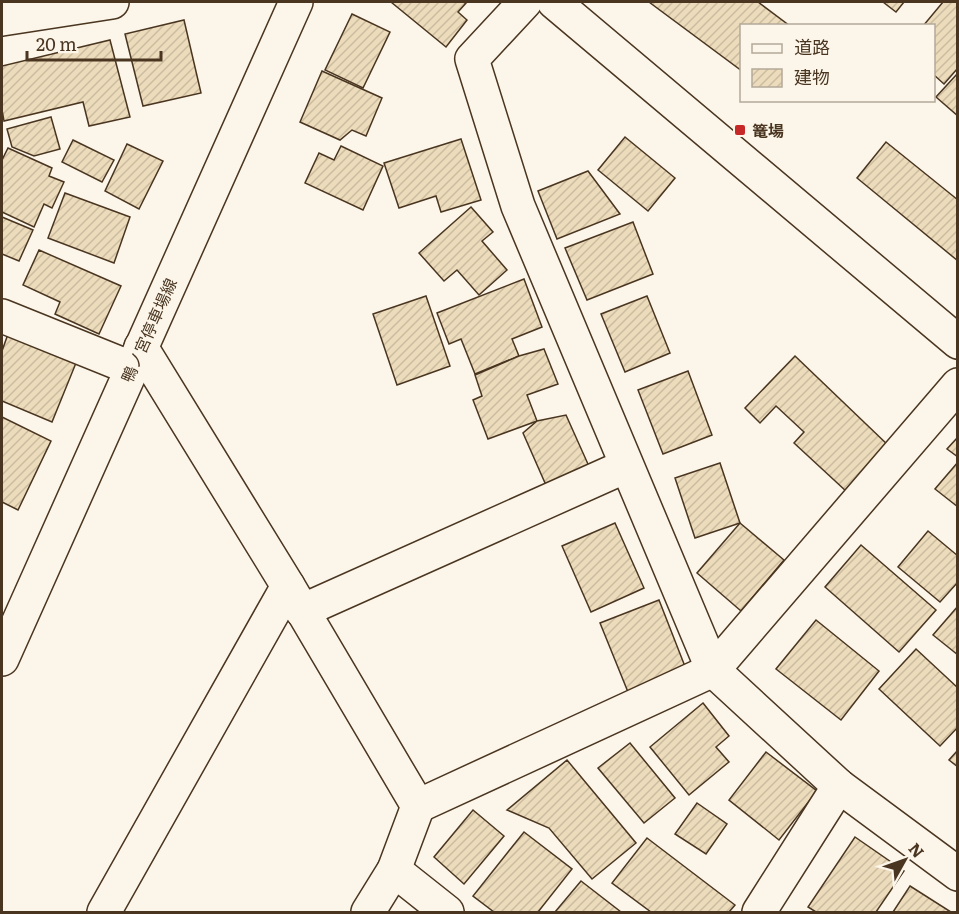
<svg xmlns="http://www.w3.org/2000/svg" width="959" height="914" font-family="Literata,'Noto Sans JP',serif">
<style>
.building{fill:url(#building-hatch);stroke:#4a3520;stroke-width:1.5}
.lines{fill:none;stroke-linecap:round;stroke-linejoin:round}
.minor-casing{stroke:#4a3520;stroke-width:36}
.major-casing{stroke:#4a3520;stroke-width:36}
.minor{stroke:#fbf6e9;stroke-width:33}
.major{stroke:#fbf6e9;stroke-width:33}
.poi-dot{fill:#c62828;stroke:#fbf6e9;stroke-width:2}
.labels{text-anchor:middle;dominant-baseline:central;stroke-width:4.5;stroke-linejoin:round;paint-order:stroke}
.poi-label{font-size:16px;font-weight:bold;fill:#4a3520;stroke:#fbf6e9;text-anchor:start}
.street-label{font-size:16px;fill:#4a3520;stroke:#fbf6e9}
</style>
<defs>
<pattern id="building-hatch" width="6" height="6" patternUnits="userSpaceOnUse" patternTransform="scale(1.5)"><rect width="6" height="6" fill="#ecdcbc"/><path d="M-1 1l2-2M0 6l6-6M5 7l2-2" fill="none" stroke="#ccbda1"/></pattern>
</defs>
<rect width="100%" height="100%" fill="#fbf6e9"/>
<!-- building -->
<g class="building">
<path d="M391 2H463L466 3 458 12 467 20 446 47Z"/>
<path d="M649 2H758L790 26H742V71Z"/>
<path d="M883 2H904L896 12Z"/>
<path d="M943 2H958V68L944 84 934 75V26H923Z"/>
<path d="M352 14 390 32 363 88 325 70Z"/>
<path d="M184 20 201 93 143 106 125 34Z"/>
<path d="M110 40 130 117 89 126 83 102 4 121 2 110V66Z"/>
<path d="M322 71 382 98 366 136 352 130 340 140 300 122Z"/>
<path d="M958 73V116L936 97Z"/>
<path d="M51 117 60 149 34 156 12 147 7 129Z"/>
<path d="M625 137 675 178 648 211 598 170Z"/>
<path d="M461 139 481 200 441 212 436 196 399 208 384 163Z"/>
<path d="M73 140 114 160 102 182 62 162Z"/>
<path d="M886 142 958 200V261L857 178Z"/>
<path d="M127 144 163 161 139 209 105 191Z"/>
<path d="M341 146 383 166 363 210 305 183 319 153 334 160Z"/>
<path d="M8 148 52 168 49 176 64 182 52 208 44 204 34 227 2 212V160Z"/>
<path d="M588 171 620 214 557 239 538 191Z"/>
<path d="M65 193 130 217 114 263 48 238Z"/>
<path d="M471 207 493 232 482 241 507 270 479 295 457 270 444 281 419 253Z"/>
<path d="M2 217 33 230 19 261 2 254Z"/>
<path d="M633 222 653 274 587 300 565 248Z"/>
<path d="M39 250 121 286 99 334 55 314 60 302 23 285Z"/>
<path d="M524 279 542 327 512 339 519 356 475 374 461 339 449 344 437 313Z"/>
<path d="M426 296 450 366 397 385 373 314Z"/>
<path d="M647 296 670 353 625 372 601 314Z"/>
<path d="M8 334 76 363 52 422 2 401V351Z"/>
<path d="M544 349 558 384 527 395 537 421 488 439 473 400 482 396 475 375 519 356Z"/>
<path d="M795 356 890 447 847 492 794 443 804 432 776 406 760 423 745 408Z"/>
<path d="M688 371 712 435 663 454 638 390Z"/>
<path d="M566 415 592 473 549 492 523 433 537 421Z"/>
<path d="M2 417 51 441 18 510 2 502Z"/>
<path d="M958 437V457L947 449Z"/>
<path d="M958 462V507L935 489Z"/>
<path d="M720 463 740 523 695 538 675 478Z"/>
<path d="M615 523 644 588 591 612 562 546Z"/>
<path d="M740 523 784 560 741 611 697 573Z"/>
<path d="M928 531 958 556V582L940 602 898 567Z"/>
<path d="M861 545 936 610 899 652 825 587Z"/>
<path d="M659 600 686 669 628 692 600 623Z"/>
<path d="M958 606V655L933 635Z"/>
<path d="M816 620 879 671 841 720 776 669Z"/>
<path d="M916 649 958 688V727L940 746 879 689Z"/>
<path d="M703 703 729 736 716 747 729 762 689 795 650 747Z"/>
<path d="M630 743 675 798 644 823 598 768Z"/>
<path d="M958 750V767L949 760Z"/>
<path d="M766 752 817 791 779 840 729 800Z"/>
<path d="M567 760 636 843 592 879 549 828 507 810Z"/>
<path d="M697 803 727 824 706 854 675 834Z"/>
<path d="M473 810 504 836 464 884 434 857Z"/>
<path d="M524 832 572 869 538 912H494L473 896Z"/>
<path d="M855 837 904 871 876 912H816L808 907Z"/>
<path d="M647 838 735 905 729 912H651L612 883Z"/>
<path d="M581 881 621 912H555Z"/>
<path d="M910 886 951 912H893Z"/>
</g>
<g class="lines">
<!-- minor casing -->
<g class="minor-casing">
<g id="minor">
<path d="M525 2 472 59 518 206 713 670 839 786 958 874"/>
<path d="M554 2 958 342"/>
<path d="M2 19 112 2"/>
<path d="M2 316 131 368"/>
<path d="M141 347 288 586 418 806 394 870 368 912"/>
<path d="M302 611 626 466"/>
<path d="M418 806 713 670 958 385"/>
<path d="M394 870 447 912"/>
<path d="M104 912 288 586"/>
<path d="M759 912 839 786"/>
</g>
</g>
<!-- major casing -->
<g class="major-casing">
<path id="major" d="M2 659 296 2"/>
</g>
<!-- minor -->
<use href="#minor" class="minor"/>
<!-- major -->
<use href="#major" class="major"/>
</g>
<!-- markers -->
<rect class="poi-dot" x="734" y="124" width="12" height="12" rx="3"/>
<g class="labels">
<!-- poi labels -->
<g class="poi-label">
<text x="752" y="130">篭場</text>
</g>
<!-- street labels -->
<g class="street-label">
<text transform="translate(148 330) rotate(-66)">鴨ノ宮停車場線</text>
</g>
</g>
<!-- border -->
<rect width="959" height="914" fill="none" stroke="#4a3520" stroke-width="6"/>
<!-- legend -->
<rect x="740" y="24" width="195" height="78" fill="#fbf6e9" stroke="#b4a999" stroke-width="1.5"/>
<rect x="752" y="44" width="30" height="9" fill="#fbf6e9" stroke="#b4a999" stroke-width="1.5"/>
<text x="794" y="54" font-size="18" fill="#4a3520">道路</text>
<rect x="752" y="69" width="30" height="18" fill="url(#building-hatch)" stroke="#b4a999" stroke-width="1.5"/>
<text x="794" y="84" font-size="18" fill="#4a3520">建物</text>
<!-- north arrow -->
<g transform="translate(905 860) rotate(50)" stroke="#fbf6e9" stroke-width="4.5" paint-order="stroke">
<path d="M0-4.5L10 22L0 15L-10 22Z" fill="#4a3520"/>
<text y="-9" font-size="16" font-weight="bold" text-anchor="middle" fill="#4a3520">N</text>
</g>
<!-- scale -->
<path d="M27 51v9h134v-9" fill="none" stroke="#4a3520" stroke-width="3"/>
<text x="36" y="51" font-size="18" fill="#4a3520" stroke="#fbf6e9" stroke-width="4.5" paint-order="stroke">20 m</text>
</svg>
